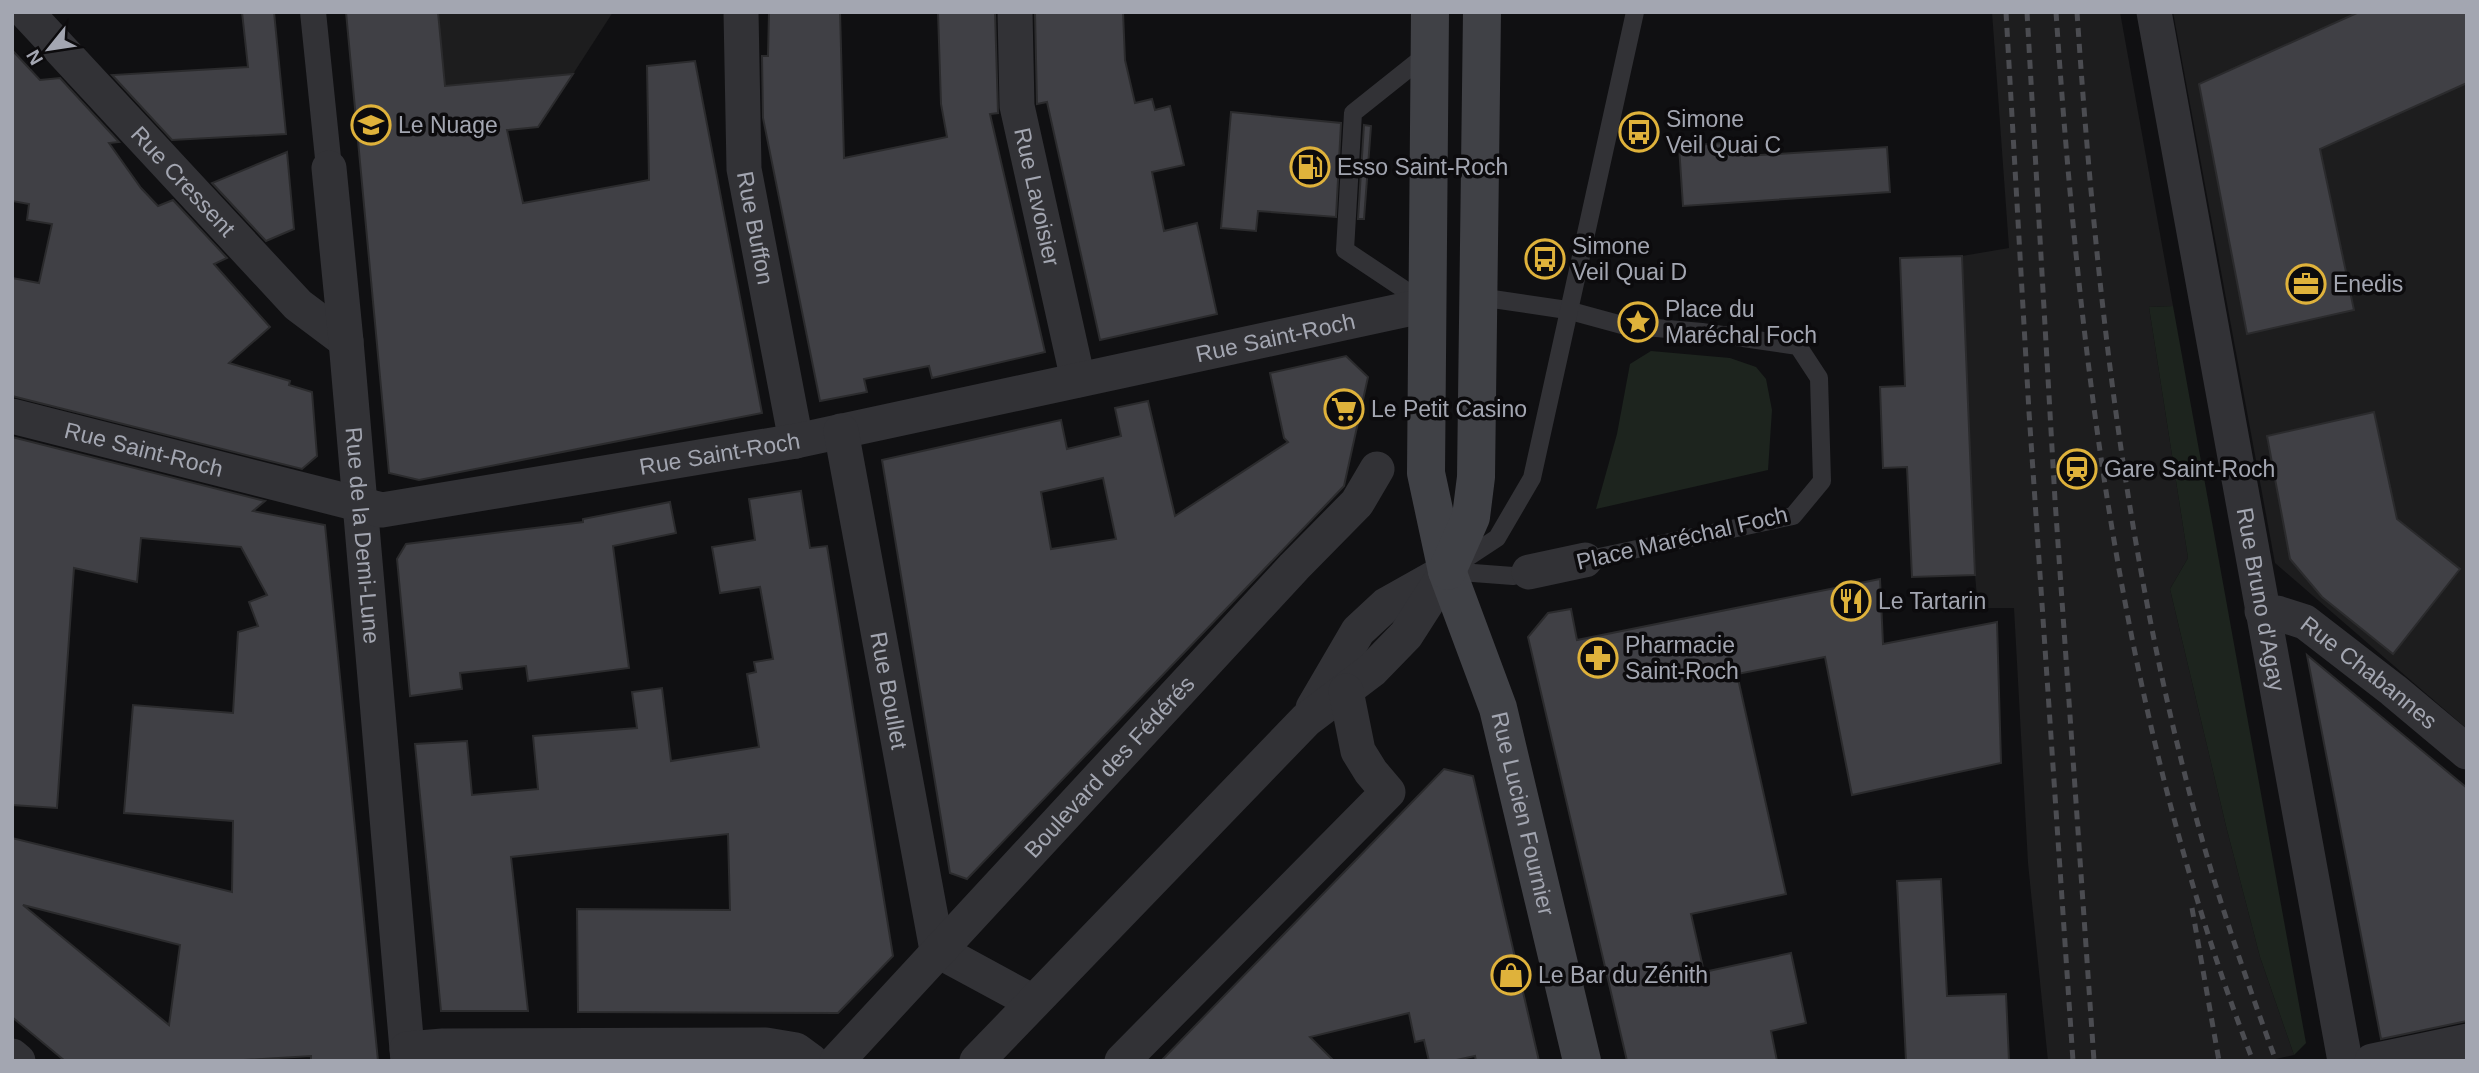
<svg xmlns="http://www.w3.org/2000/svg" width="2479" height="1073" font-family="Arial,sans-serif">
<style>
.built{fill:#1d1d1e}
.green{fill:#1d241e}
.building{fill:#404045;stroke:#2b2b2d;stroke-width:2;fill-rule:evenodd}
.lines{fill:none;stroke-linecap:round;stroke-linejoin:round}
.service{stroke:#323236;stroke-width:18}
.pedestrian{stroke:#323236;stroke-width:26}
.minor{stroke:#323236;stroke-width:35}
.secondary{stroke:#404146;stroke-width:38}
.rail{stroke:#4b4c51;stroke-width:5;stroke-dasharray:9 7;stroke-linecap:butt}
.labels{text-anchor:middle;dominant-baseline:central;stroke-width:7;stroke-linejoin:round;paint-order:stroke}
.poi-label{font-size:23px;fill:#a3a6b1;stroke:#0c0b0d;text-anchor:start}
.street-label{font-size:23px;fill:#a3a6b1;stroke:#0c0b0d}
</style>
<rect width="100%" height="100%" fill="#101012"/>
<!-- built -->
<g class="built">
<path d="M346 12H613L573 74 354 95Z"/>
<path d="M1992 12H2120L2173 306 2149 307 2188 558 2170 589 2226 826 2260 957 2294 1055 2266 1061H2048L2028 863 2014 608H1978L1975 575 1912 577 1907 468H1883L1880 387 1905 385 1900 258 1962 256 2009 248Z"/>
<path d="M2173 12H2467V729L2275 563Z"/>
</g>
<!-- green -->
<g class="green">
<path d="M2173 306 2306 1043 2294 1055 2260 957 2226 826 2170 589 2188 558 2149 307Z"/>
<path d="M1651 351 1730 358 1756 367 1766 379 1772 410 1768 470 1596 509 1617 434 1630 364Z"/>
</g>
<!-- building -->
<g class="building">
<path d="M242 12H274L286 134 172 140 112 75 248 67Z"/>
<path d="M346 12H438L445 86 573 74 538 127 507 130 523 203 649 180 647 66 695 61 762 413 419 480 389 473Z"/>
<path d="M769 12H840L844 158 947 137 941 104 938 12H995L998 113 990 114 1045 352 932 378 929 366 864 379 867 392 820 401 763 118 762 56H768Z"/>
<path d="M1035 12H1123L1125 60 1135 103 1152 99 1155 110 1170 106 1184 165 1152 172 1164 231 1197 223 1217 314 1100 340 1047 102 1037 104Z"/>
<path d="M2359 12H2467V83L2320 149 2354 310 2247 334 2199 84Z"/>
<path d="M12 50 40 80 60 78 119 142 109 143 141 188 158 206 173 200 227 258 214 264 270 327 229 363 290 381 289 385 312 392 317 456 302 469 12 396V278L39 283 52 224 27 220 29 204 12 201Z"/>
<path d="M1231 112 1341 123 1336 217 1258 211 1256 231 1221 228Z"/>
<path d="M1364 125 1371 126 1364 219H1358Z"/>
<path d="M1725 143V145L1743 144 1745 156 1887 147 1890 192 1683 206 1679 146Z"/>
<path d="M287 152 294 229 266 241 212 183Z"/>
<path d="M1962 256 1975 575 1912 577 1907 467 1883 468 1880 387 1905 386 1900 258Z"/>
<path d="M1346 356 1368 377 1344 486 967 879 950 873 882 460 1061 420 1067 449 1121 436 1115 408 1148 401 1175 516 1288 442 1284 438 1270 373ZM1103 478 1116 539 1051 549 1041 492Z"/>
<path d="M2374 412 2397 519 2460 569 2393 654 2322 597 2290 559 2267 436Z"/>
<path d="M12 437 265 501 253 511 325 525 378 1061H311V1056L228 1061H65L12 1017V838L232 892 233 821 124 813 133 705 233 713 238 632 258 626 249 602 267 595 241 547 141 538 137 582 74 568 57 808 12 805ZM23 905 180 945 169 1025Z"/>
<path d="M801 491 810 548 827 546 893 956 838 1013 578 1012 577 909 730 910 728 834 511 857 528 1011H441L415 744 467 741 472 795 538 789 533 736 637 728 632 692 662 688 671 761 759 747 747 674 756 672 754 662 773 659 760 587 720 593 712 547 755 540 749 499Z"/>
<path d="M670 502 676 533 613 546 629 668 528 681 526 666 460 673 462 689 410 696 397 559 406 544 583 522V519Z"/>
<path d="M1880 579 1883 644 1997 622 2001 763 1852 795 1825 657 1737 674 1786 894 1691 914 1704 972 1791 953 1806 1023 1771 1031 1777 1061H1627L1528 637 1548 613 1571 609 1577 640Z"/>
<path d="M2307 655 2467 788V1021L2381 1039Z"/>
<path d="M1444 769 1473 776 1539 1061H1476L1475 1056 1452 1061H1429L1424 1040 1415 1042 1409 1013 1310 1037 1334 1061H1161Z"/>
<path d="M1941 879 1947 996 2006 994 2009 1061H1906L1897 881Z"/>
</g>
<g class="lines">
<!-- service -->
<g class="service">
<path d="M1479 297 1567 310 1622 325 1702 332 1798 346 1819 378 1822 481 1793 516 1585 560"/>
<path d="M1426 304 1345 250 1353 113 1427 54"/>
<path d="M1459 563 1497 538 1532 478 1635 12"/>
<path d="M1447 571 1513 576 1529 572"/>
</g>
<!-- pedestrian -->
<path class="pedestrian" d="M313 12 329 168"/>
<!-- minor -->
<g class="minor">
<path id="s1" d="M26 12 298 305 346 341"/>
<path id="s2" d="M741 12 744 169 796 441"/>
<path id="s3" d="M1015 12 1017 106 1078 380"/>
<path id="s4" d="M2154 12 2345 1061"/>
<path id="s5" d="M329 168 346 341 408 1061"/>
<path id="s6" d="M12 416 382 510 796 441 1427 305"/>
<path id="s7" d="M841 431 937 950 1033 1002"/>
<path d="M1529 572 1585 560"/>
<path id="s8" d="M2262 611 2277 613 2305 622 2393 690 2467 752"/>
<path d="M1313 708 1358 631 1386 605 1443 573"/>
<path d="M407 1049 443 1046 766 1045 796 1050 811 1061"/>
<path d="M12 1056 18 1061"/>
<path id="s9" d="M837 1061 1294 567 1357 503 1377 469"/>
<path d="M977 1061 1306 720 1372 670 1406 635 1447 571"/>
<path d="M1122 1061 1388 792 1371 772 1358 751 1346 691"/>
<path d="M2372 1061 2467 1041"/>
</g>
<!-- secondary -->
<g class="secondary">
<path id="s10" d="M1430 12 1426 473 1447 571 1498 708 1582 1061"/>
<path d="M1447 571 1471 517 1476 477 1482 12"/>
</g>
<!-- rail -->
<g class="rail">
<path d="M2006 12 2029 412 2073 1061"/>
<path d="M2027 12 2055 500 2094 1061"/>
<path d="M2056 12C2080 368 2123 727 2253 1061"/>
<path d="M2077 12C2096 293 2127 575 2204 846 2225 919 2250 990 2276 1061"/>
<path d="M2192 908 2219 1061"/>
</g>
</g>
<!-- icons -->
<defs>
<g id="school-ring" transform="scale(2.0125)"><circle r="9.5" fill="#0c0b0d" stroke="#dfb23b" stroke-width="1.5"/><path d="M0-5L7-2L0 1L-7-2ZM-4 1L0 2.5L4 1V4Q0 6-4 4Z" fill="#dfb23b"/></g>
<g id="bus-ring" transform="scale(2.0125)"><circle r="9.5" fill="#0c0b0d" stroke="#dfb23b" stroke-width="1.5"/><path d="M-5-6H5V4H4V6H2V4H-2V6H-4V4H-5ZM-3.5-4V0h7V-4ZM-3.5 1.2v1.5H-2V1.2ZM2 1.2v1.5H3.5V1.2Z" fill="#dfb23b"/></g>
<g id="fuel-ring" transform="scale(2.0125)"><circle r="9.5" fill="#0c0b0d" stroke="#dfb23b" stroke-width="1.5"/><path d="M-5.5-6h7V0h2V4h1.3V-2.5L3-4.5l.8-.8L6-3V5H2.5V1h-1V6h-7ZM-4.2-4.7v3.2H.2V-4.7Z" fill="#dfb23b"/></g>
<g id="office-ring" transform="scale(2.0125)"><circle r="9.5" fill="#0c0b0d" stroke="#dfb23b" stroke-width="1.5"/><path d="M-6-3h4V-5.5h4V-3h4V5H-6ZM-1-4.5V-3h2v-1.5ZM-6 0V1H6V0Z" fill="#dfb23b"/></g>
<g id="sight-ring" transform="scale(2.0125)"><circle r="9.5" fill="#0c0b0d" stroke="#dfb23b" stroke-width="1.5"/><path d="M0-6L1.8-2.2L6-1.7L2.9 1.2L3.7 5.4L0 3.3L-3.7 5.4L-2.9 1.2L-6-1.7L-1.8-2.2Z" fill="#dfb23b"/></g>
<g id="supermarket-ring" transform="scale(2.0125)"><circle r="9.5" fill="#0c0b0d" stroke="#dfb23b" stroke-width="1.5"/><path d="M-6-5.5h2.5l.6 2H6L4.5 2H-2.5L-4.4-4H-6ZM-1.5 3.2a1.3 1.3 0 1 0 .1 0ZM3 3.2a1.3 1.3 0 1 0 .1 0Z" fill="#dfb23b"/></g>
<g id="station-ring" transform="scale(2.0125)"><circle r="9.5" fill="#0c0b0d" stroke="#dfb23b" stroke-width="1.5"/><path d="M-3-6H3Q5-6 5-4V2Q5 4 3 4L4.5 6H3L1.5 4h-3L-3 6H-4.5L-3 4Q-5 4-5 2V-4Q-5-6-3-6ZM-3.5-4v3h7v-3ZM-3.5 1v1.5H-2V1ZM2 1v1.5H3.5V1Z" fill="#dfb23b"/></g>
<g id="restaurant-ring" transform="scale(2.0125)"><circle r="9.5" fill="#0c0b0d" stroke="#dfb23b" stroke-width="1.5"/><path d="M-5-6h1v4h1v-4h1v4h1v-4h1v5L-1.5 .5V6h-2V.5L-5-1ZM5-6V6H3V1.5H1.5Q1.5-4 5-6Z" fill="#dfb23b"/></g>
<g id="pharmacy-ring" transform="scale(2.0125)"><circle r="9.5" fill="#0c0b0d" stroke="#dfb23b" stroke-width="1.5"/><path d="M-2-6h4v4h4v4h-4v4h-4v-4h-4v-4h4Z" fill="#dfb23b"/></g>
<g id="shop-ring" transform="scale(2.0125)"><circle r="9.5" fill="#0c0b0d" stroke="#dfb23b" stroke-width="1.5"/><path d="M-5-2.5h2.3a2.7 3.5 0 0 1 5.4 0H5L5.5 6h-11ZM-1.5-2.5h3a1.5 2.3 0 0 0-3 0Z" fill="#dfb23b"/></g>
</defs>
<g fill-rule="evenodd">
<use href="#school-ring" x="371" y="125"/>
<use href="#bus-ring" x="1639" y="132"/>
<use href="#fuel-ring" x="1310" y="167"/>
<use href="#bus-ring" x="1545" y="259"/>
<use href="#office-ring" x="2306" y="284"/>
<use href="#sight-ring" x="1638" y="322"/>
<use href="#supermarket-ring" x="1344" y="409"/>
<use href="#station-ring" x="2077" y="469"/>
<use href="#restaurant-ring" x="1851" y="601"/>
<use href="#pharmacy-ring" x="1598" y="658"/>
<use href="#shop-ring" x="1511" y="975"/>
</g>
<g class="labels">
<!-- poi labels -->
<g class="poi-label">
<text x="1666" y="119">Simone<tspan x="1666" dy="26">Veil Quai C</tspan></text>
<text x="398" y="125">Le Nuage</text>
<text x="1337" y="167">Esso Saint-Roch</text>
<text x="1572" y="246">Simone<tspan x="1572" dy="26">Veil Quai D</tspan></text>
<text x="2333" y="284">Enedis</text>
<text x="1665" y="309">Place du<tspan x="1665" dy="26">Maréchal Foch</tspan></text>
<text x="1371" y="409">Le Petit Casino</text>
<text x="2104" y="469">Gare Saint-Roch</text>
<text x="1878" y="601">Le Tartarin</text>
<text x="1625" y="645">Pharmacie<tspan x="1625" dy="26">Saint-Roch</tspan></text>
<text x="1538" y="975">Le Bar du Zénith</text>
</g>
<!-- street labels -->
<g class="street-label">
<text stroke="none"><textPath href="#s1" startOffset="231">Rue Cressent</textPath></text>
<text stroke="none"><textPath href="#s3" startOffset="187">Rue Lavoisier</textPath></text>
<text stroke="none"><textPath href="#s2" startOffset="217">Rue Buffon</textPath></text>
<text stroke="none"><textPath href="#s6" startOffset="1292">Rue Saint-Roch</textPath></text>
<text stroke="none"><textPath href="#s6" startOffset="136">Rue Saint-Roch</textPath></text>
<text stroke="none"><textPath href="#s6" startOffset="724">Rue Saint-Roch</textPath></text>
<text stroke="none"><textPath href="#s5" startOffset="369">Rue de la Demi-Lune</textPath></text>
<text transform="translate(1682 538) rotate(-13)">Place Maréchal Foch</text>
<text stroke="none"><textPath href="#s4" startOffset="597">Rue Bruno d'Agay</textPath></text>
<text stroke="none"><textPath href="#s8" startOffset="126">Rue Chabannes</textPath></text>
<text stroke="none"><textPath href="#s7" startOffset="264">Rue Boullet</textPath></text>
<text stroke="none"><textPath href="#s9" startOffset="401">Boulevard des Fédérés</textPath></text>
<text stroke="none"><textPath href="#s10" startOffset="816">Rue Lucien Fournier</textPath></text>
</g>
</g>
<!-- border -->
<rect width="2479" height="1073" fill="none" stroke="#a3a6b1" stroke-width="28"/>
<!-- north arrow -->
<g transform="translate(49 49) rotate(240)" stroke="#0c0b0d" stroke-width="5" paint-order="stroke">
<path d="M0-5L12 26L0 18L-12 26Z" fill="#a3a6b1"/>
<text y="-10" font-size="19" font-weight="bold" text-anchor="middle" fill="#a3a6b1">N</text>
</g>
</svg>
